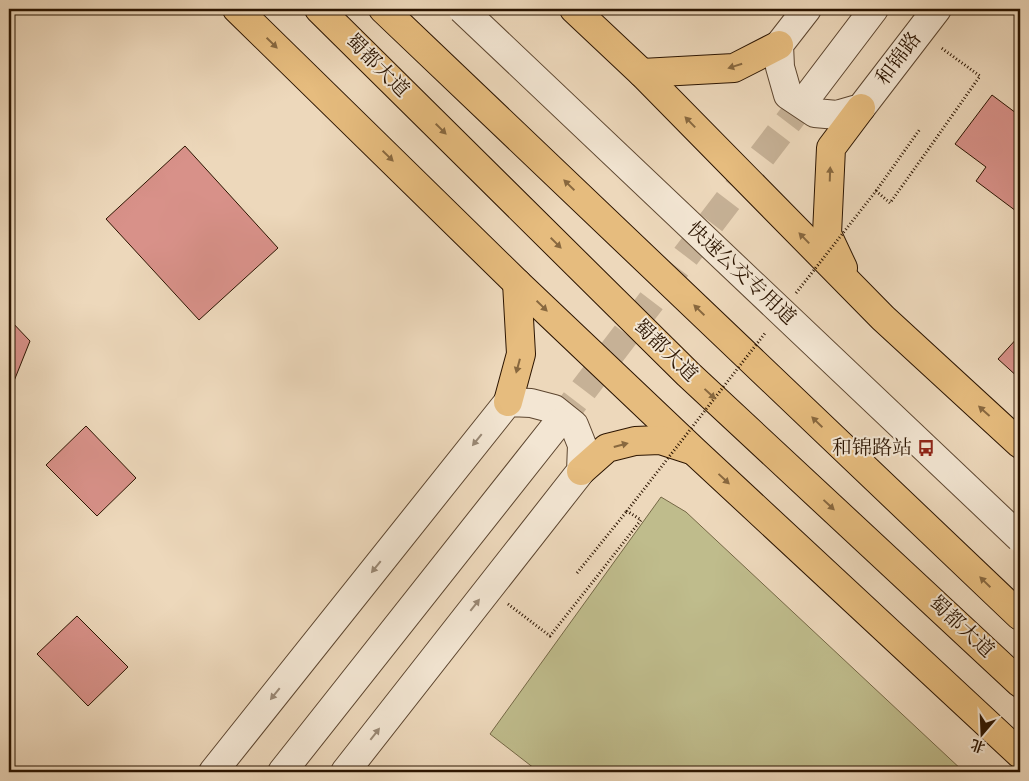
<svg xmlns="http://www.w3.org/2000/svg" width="1029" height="781" font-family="'IM FELL English','Noto Serif SC',serif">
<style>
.green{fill:#bfbc8c;stroke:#756846}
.building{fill:#d89189;stroke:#2b1400}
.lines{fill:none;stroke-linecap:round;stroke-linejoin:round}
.minor-tunnel{stroke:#c6b196;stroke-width:28;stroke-dasharray:28 14;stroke-linecap:butt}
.minor-casing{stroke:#5c452f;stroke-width:30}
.major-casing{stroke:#2b1400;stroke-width:30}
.highway-casing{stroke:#2b1400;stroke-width:30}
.path{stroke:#2b1400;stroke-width:3;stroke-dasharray:1 2.5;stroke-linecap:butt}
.minor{stroke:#f3e6d3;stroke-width:28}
.major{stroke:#e6bc7e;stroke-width:28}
.highway{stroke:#e6bc7e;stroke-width:28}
.minor-bridge-casing{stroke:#5c452f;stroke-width:30;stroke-linecap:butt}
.path-bridge{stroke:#2b1400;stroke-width:3;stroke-dasharray:1 2.5;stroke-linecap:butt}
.minor-bridge{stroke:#f3e6d3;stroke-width:28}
.oneway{fill:#88683f}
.oneway2{fill:#998874}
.labels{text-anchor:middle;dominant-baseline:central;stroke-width:4;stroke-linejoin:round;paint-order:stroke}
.street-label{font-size:20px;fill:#2b1400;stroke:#f3e6d3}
.poi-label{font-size:20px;fill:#2b1400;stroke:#f3e6d3;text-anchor:end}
</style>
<rect width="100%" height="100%" fill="#edd8bb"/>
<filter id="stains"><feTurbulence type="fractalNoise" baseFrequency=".004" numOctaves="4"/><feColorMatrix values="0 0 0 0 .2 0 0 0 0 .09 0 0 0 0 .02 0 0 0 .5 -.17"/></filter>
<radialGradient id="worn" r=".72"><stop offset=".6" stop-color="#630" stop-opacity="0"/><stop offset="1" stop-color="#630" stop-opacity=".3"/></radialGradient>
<!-- green -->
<path class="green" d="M661 497 686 512 964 772H539L490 734Z"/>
<!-- building -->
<g class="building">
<path d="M992 95 1020 116V214L976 181 986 167 955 144Z"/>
<path d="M185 146 278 248 199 320 106 219Z"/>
<path d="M9 319 30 341 10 391H9Z"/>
<path d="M1020 335V379L998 359Z"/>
<path d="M86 426 136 478 97 516 46 465Z"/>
<path d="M77 616 128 667 88 706 37 654Z"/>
</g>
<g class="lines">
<!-- minor-tunnel -->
<path class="minor-tunnel" d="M558 423 808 96"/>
<!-- minor casing -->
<g class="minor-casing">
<g id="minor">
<path d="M807 9 779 45 780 67 788 95 815 113 837 115 861 108 937 9"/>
<path d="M808 96 874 9"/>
<path d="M213 772 508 402 531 403 554 409 574 425 582 445 581 471 345 772"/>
<path d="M282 772 558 423"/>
</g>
</g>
<!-- major casing -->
<g class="major-casing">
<g id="major">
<path d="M237 9 517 283 694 451 1020 754"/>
<path d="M574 9 642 73 883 318 1020 444"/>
<path d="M642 73 734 68 779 45"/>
<path d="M843 268 827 234 831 148 861 108"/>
<path d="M508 402 521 354 517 283"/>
<path d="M581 471 607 448 635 441 660 440 691 450"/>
</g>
</g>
<!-- highway casing -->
<g class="highway-casing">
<g id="highway">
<path d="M319 9 688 374 1020 683"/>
<path d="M383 9 1020 616"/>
</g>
</g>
<!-- path -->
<g class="path">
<path d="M930 147 980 76 940 47"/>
<path d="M876 191 920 129"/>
<path d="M577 573 627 511"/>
<path d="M508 604 550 636 595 579"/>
</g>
<!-- minor -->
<use href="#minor" class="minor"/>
<!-- major -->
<use href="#major" class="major"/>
<!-- highway -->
<use href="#highway" class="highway"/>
<!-- minor-bridge casing -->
<g class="minor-bridge-casing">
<path id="minor-bridge" d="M462 9 1020 538"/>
</g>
<!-- path-bridge -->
<g class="path-bridge">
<path d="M796 293 876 191 890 203 930 147"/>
<path d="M595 579 641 520 627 511 766 332"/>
</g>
<!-- minor-bridge -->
<use href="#minor-bridge" class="minor-bridge"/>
</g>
<!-- one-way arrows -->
<defs><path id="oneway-solid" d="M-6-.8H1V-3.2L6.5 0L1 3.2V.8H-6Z" transform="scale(1.25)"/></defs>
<g class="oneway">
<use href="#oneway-solid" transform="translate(272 43) rotate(44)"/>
<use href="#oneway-solid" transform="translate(735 66) rotate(163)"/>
<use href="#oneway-solid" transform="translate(690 122) rotate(-134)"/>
<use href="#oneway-solid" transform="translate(441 129) rotate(45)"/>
<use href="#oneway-solid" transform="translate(388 156) rotate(44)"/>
<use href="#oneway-solid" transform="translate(830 174) rotate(-88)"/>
<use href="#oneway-solid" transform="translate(569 185) rotate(-136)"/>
<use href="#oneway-solid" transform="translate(804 238) rotate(-134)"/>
<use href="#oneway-solid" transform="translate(556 243) rotate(45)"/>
<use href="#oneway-solid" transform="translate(542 306) rotate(44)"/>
<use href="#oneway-solid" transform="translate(699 310) rotate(-136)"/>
<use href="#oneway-solid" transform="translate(518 366) rotate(105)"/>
<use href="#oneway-solid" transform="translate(710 394) rotate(43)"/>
<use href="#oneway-solid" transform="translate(984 411) rotate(-138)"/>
<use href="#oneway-solid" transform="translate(817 422) rotate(-136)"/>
<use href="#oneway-solid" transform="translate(621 445) rotate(-15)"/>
<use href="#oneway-solid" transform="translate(724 479) rotate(43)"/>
<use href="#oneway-solid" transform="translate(829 505) rotate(43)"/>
<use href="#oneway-solid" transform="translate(985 582) rotate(-136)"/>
</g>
<g class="oneway2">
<use href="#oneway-solid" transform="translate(477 440) rotate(129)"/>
<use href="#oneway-solid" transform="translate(376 567) rotate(129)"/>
<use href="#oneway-solid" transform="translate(475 605) rotate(-52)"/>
<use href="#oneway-solid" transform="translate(275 694) rotate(129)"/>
<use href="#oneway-solid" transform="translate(375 734) rotate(-52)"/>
</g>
<!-- icons -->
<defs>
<g id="bus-bare" transform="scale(1.35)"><path d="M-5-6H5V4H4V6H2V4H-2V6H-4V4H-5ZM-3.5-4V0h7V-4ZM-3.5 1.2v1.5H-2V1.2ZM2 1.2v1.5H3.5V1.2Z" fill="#8f2418" stroke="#f3e6d3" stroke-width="2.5" paint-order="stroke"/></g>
</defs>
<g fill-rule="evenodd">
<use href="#bus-bare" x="926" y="448"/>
</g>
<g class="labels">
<!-- street labels -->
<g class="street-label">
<text transform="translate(899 59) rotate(-53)">和锦路</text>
<text transform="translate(377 66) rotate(45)">蜀都大道</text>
<text transform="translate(741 274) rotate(43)">快速公交专用道</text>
<text transform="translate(665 351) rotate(44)">蜀都大道</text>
<text transform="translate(961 627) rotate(43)">蜀都大道</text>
</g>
<!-- poi labels -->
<g class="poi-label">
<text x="912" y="448">和锦路站</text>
</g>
</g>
<!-- margin -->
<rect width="1029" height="781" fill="none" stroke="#edd8bb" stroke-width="30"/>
<rect x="10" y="10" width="1009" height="761" fill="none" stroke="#2b1400" stroke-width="2.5"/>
<rect x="15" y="15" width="999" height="751" fill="none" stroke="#2b1400"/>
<!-- north arrow -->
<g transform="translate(982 734) rotate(199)" stroke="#f3e6d3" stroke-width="4" paint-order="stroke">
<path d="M0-4L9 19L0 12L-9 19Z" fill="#2b1400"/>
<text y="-8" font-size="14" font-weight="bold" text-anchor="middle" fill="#2b1400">北</text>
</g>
<rect width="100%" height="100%" filter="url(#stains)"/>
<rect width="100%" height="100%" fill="url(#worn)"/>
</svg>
